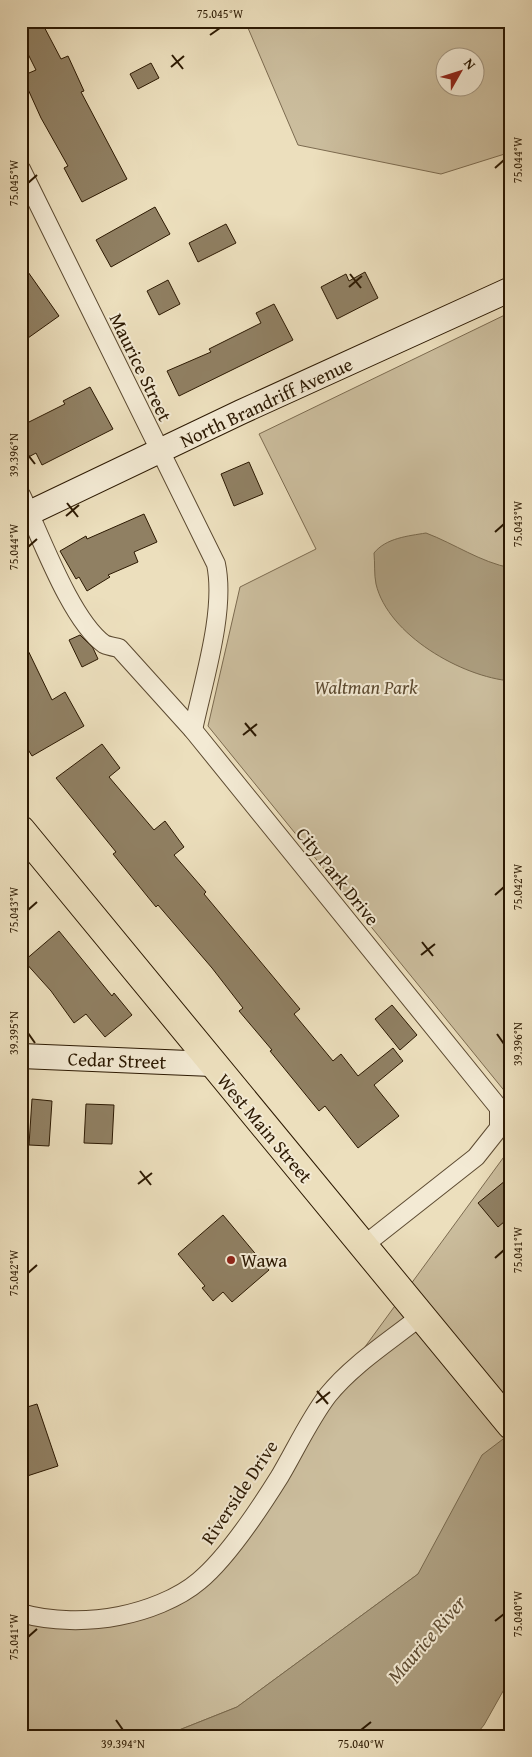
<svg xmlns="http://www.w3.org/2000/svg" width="532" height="1757" font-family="'Gentium Book Plus',serif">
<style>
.green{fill:#cbbd9d;stroke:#7c6b50;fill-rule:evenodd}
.water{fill:#ab9c7d;stroke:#78684c}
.building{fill:#908063;stroke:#2c1902}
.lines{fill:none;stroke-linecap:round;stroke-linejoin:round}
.minor-casing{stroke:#5c4a31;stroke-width:20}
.secondary-casing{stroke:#2c1902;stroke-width:26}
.trunk-casing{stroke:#2c1902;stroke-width:30}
.minor{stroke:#f3ead4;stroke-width:18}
.secondary{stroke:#f3ead4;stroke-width:24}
.trunk{stroke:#ecdfbd;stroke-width:28}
.ticks{fill:none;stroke:#2c1902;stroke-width:2}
.poi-dot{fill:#8f2418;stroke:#f3ead4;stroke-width:2}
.labels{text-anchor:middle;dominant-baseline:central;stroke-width:4;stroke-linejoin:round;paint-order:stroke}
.street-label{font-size:19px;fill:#2c1902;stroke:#f3ead4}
.park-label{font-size:19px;font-style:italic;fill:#5c4a30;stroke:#f3ead4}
.poi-label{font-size:19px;fill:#2c1902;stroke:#f3ead4;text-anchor:start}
.water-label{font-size:20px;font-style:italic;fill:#5f4d33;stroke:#f3ead4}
.neatline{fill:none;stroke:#2c1902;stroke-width:2}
.ticks-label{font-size:12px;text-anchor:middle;fill:#2c1902}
</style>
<rect width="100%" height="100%" fill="#ecdfbd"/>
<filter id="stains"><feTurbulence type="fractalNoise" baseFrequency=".004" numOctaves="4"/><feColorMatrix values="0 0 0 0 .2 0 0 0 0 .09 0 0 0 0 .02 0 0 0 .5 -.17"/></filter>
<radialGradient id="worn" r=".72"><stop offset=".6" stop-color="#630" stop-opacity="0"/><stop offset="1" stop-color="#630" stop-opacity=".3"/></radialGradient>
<!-- green -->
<g class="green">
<path d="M245 21H511V152L441 174 298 145ZM444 58H474V88H444Z"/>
<path d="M511 312V1099L208 726 240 587 316 549 259 434Z"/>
<path d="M511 1141V1451L418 1574 237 1707 164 1736H21V1609L131 1614 195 1593 340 1381 506 1154Z"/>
</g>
<!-- water -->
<g class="water">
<path d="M426 533C455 544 480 562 511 568V681C462 677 388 635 376 584 374 575 375 563 374 553 386 538 408 536 426 533Z"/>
<path d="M511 1433V1677L484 1725 475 1736H164L237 1707 418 1574 482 1455Z"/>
</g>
<!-- building -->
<g class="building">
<path d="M21 21H41L61 59 68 56 84 91 81 92 127 179 82 202 64 168 68 166 41 118 22 76 36 70 21 40Z"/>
<path d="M151 63 159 78 138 89 130 74Z"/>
<path d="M155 207 170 234 111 267 96 240Z"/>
<path d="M226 224 236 243 198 262 189 243Z"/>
<path d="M21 262 59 316 21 343Z"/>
<path d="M365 272 378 298 337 319 321 287 346 274 349 281Z"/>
<path d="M168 280 180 304 159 315 147 291Z"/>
<path d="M274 304 293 340 179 396 167 371 211 352 209 349 261 323 256 313Z"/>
<path d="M90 387 113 429 42 465 36 453 21 461V426L65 404 63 401Z"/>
<path d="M249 462 263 494 234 506 221 474Z"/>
<path d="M144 514 157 542 134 552 138 562 108 575 110 577 87 591 79 577 76 579 60 551 86 536 87 539Z"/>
<path d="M80 635 93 648 98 659 82 667 69 640Z"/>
<path d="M21 636 52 700 65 692 84 726 32 756 21 738Z"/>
<path d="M102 744 120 768 109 777 154 830 165 821 184 847 174 855 206 892 204 894 300 1009 294 1014 333 1061 341 1054 358 1076 393 1048 403 1061 374 1085 399 1116 358 1148 325 1106 319 1111 270 1051 272 1050 239 1011 243 1008 212 968 158 905 156 907 113 854 116 852 56 778Z"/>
<path d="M59 931 112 996 114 993 132 1015 105 1037 86 1014 74 1023 51 991 24 961Z"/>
<path d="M392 1005 417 1035 400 1050 375 1019Z"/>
<path d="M32 1099 52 1101 49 1146 29 1145Z"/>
<path d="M86 1104 114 1105 112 1144 84 1143Z"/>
<path d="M511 1176V1216L498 1227 478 1203Z"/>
<path d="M223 1215 269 1270 232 1302 223 1292 213 1301 202 1288 205 1286 178 1254Z"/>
<path d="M37 1404 58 1466 21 1478V1409Z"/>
</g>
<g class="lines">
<!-- minor casing -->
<g class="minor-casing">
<g id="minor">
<path d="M21 169 216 564C226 611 203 682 193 730"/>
<path d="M21 495C40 534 70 619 104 644 108 646 114 647 119 648L193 730 499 1108V1128L476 1157 363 1246"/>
<path d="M21 1613C51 1622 89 1622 119 1616 145 1611 178 1599 199 1581 227 1558 260 1508 280 1476 296 1449 309 1420 328 1395 353 1364 390 1341 421 1316"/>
</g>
</g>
<!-- secondary casing -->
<g class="secondary-casing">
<g id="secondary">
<path d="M21 517 241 412 511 289"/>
<path d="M21 1056 212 1064"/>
</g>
</g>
<!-- trunk casing -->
<g class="trunk-casing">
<path id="trunk" d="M21 830 511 1425"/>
</g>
<!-- minor -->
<use href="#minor" class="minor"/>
<!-- secondary -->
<use href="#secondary" class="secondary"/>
<!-- trunk -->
<use href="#trunk" class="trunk"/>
</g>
<!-- ticks -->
<path class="ticks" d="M210 35 220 28M172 55 183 69M171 67 184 56M495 168 504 160M28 183 37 175M350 274 361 288M349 287 362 276M28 455 35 464M67 503 78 517M66 516 79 505M495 532 504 524M28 547 37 539M245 723 256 736M243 735 257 724M495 895 504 887M28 910 37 902M422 942 433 956M421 955 435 944M28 1033 35 1043M497 1034 504 1044M140 1171 151 1185M138 1184 152 1173M495 1258 504 1250M28 1273 37 1265M317 1391 328 1404M316 1403 330 1392M495 1621 504 1614M28 1637 37 1629M116 1720 123 1730M361 1730 371 1722"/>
<!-- markers -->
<circle class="poi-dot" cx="231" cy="1260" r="5"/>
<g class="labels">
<!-- street labels -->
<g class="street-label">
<text transform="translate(141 367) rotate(64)">Maurice Street</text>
<text transform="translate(266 402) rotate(-25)">North Brandriff Avenue</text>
<text transform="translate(338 876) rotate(51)">City Park Drive</text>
<text transform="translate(117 1060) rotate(2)">Cedar Street</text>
<text transform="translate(265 1128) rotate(50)">West Main Street</text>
<text transform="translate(239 1492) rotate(-56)">Riverside Drive</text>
</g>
<!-- park labels -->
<g class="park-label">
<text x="366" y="687">Waltman Park</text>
</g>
<!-- poi labels -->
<g class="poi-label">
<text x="241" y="1260">Wawa</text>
</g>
<!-- water labels -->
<g class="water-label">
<text transform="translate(426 1639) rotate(-49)">Maurice River</text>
</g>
</g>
<!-- margin -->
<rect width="532" height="1757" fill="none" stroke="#ecdfbd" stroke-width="55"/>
<!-- north arrow -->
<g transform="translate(460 72) rotate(51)"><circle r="24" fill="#f3ead4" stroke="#a39680"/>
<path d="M0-4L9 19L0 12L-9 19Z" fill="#8f2418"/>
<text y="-8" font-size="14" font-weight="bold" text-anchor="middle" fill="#2c1902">N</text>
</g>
<rect x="28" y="28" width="476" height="1702" class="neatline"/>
<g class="ticks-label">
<text x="220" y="18">75.045°W</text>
<text transform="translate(518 160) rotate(-90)" y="4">75.044°W</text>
<text transform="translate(14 183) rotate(-90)" y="4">75.045°W</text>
<text transform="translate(14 455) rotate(-90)" y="4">39.396°N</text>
<text transform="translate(518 524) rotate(-90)" y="4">75.043°W</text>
<text transform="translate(14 547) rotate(-90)" y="4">75.044°W</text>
<text transform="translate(518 887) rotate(-90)" y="4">75.042°W</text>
<text transform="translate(14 910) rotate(-90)" y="4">75.043°W</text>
<text transform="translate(14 1033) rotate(-90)" y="4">39.395°N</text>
<text transform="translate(518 1044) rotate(-90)" y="4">39.396°N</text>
<text transform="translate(518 1250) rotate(-90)" y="4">75.041°W</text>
<text transform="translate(14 1273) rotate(-90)" y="4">75.042°W</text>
<text transform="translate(518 1614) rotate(-90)" y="4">75.040°W</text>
<text transform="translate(14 1637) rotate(-90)" y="4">75.041°W</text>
<text x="123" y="1748">39.394°N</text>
<text x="361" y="1748">75.040°W</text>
</g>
<rect width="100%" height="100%" filter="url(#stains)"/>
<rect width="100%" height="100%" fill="url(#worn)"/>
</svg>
